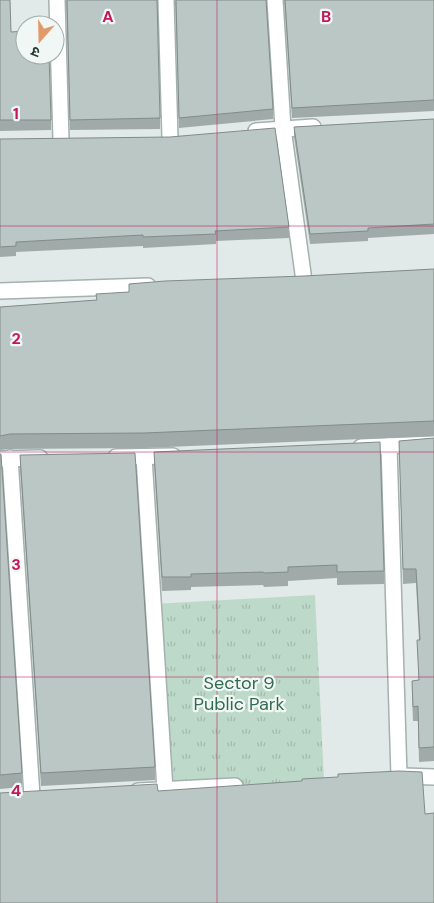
<svg xmlns="http://www.w3.org/2000/svg" width="434" height="903" font-family="'DM Sans','Noto Sans Devanagari',sans-serif">
<style>
.park{fill:url(#park-tufts)}
.lines{fill:none;stroke-linecap:round;stroke-linejoin:round}
.minor-casing{stroke:#a5b1af;stroke-width:18}
.minor{stroke:#fff;stroke-width:15}
.wall{fill:#a0aba9}
.building{fill:#bac7c4;stroke:#828b89}
.grid{fill:none;stroke:#c2185b;stroke-width:1;stroke-opacity:0.55}
.labels{text-anchor:middle;dominant-baseline:central;stroke-width:4.5;stroke-linejoin:round;paint-order:stroke}
.park-label{font-size:18px;fill:#336a52;stroke:#f1f7f5}
.grid-label{font-size:16px;text-anchor:middle;font-weight:bold;fill:#c2185b;stroke:#f1f7f5;stroke-width:4.5;stroke-linejoin:round;paint-order:stroke}
</style>
<defs>
<pattern id="park-tufts" width="24" height="20" patternUnits="userSpaceOnUse" patternTransform="scale(1.25)"><rect width="24" height="20" fill="#bdd9c9"/><path d="M3 7l-1-3M5 7V3M7 7l1-3M15 17l-1-3M17 17v-4M19 17l1-3" fill="none" stroke="#a2bbad"/></pattern>
</defs>
<rect width="100%" height="100%" fill="#e1eae8"/>
<!-- park -->
<path class="park" d="M315 595 324 781 165 790 153 604Z"/>
<g class="lines">
<!-- minor casing -->
<g class="minor-casing">
<g id="minor">
<path d="M57 0 61 140"/>
<path d="M166 0 170 138"/>
<path d="M275 0 283 128 304 281"/>
<path d="M256 131 313 127"/>
<path d="M0 291 148 286"/>
<path d="M389 446 399 776"/>
<path d="M361 447 434 444"/>
<path d="M116 457 173 456"/>
<path d="M144 457 165 790"/>
<path d="M10 458 32 796"/>
<path d="M0 459 40 458"/>
<path d="M403 776 434 777"/>
<path d="M138 791 235 786"/>
</g>
</g>
<!-- minor -->
<use href="#minor" class="minor"/>
</g>
<!-- wall -->
<g class="wall">
<path d="M0 0 11 32 51 120V130L0 131Z"/>
<path d="M66 0 160 118V129L70 130Z"/>
<path d="M175 0 273 109V119L179 128Z"/>
<path d="M284 0H434V111L292 118Z"/>
<path d="M434 119V234L368 238V241L310 244 294 137V127Z"/>
<path d="M0 139 289 227V238L216 241V244L143 248V246L16 252V256L0 257Z"/>
<path d="M434 269V436L144 448 10 449 0 450V307L96 300 129 292V284L304 276Z"/>
<path d="M434 438V761L419 762 418 721H413L412 695V681L419 680 417 640H419L416 583 403 584 399 441Z"/>
<path d="M154 452 384 571V584L337 585V578L288 581V586L264 587 263 585 191 587V590L162 591 154 466Z"/>
<path d="M0 454 22 773V787L0 789Z"/>
<path d="M20 455 155 767V780L41 786 20 468Z"/>
</g>
<!-- building -->
<g class="building">
<path d="M0 0H10L11 32 25 31V55H49L51 120H0Z"/>
<path d="M67 0H157L160 118 70 120Z"/>
<path d="M176 0H266L273 109 179 118Z"/>
<path d="M285 0H434V100L292 108Z"/>
<path d="M434 119V224L368 228V231L310 234 294 127Z"/>
<path d="M275 128 289 227 215 231 216 234 143 237V235L16 242V246L0 247V139L170 137Z"/>
<path d="M434 269V421L144 433 10 434 0 436V307L97 300 96 294 129 292V284L165 281 304 276Z"/>
<path d="M434 438V747L419 748 418 706 413 707 412 681 419 680 417 640H420L416 569H403L399 441Z"/>
<path d="M380 442 384 571 337 572V565L288 567V572L264 573 263 572 191 574V577H162L154 452Z"/>
<path d="M135 453 155 767 41 773 20 455Z"/>
<path d="M0 454H1L22 773 0 775Z"/>
<path d="M399 771 422 772 425 814 434 813V903H0V793L157 784 158 791 302 781V779L338 777V774Z"/>
</g>
<!-- grid -->
<path class="grid" d="M217 0V903M0 226H434M0 452H434M0 677H434"/>
<g class="labels">
<!-- park labels -->
<g class="park-label">
<text x="239" y="683">Sector 9<tspan x="239" dy="21">Public Park</tspan></text>
</g>
</g>
<g class="grid-label">
<text x="108" y="22">A</text>
<text x="326" y="22">B</text>
<text x="16" y="119">1</text>
<text x="16" y="344">2</text>
<text x="16" y="570">3</text>
<text x="16" y="796">4</text>
</g>
<!-- north arrow -->
<g transform="translate(40 40) rotate(200)"><circle r="24" fill="#f1f7f5" stroke="#9faba9"/>
<path d="M0-4L9 19L0 12L-9 19Z" fill="#e19a69"/>
<text y="-8" font-size="14" font-weight="bold" text-anchor="middle" fill="#243936">उ</text>
</g>
</svg>
